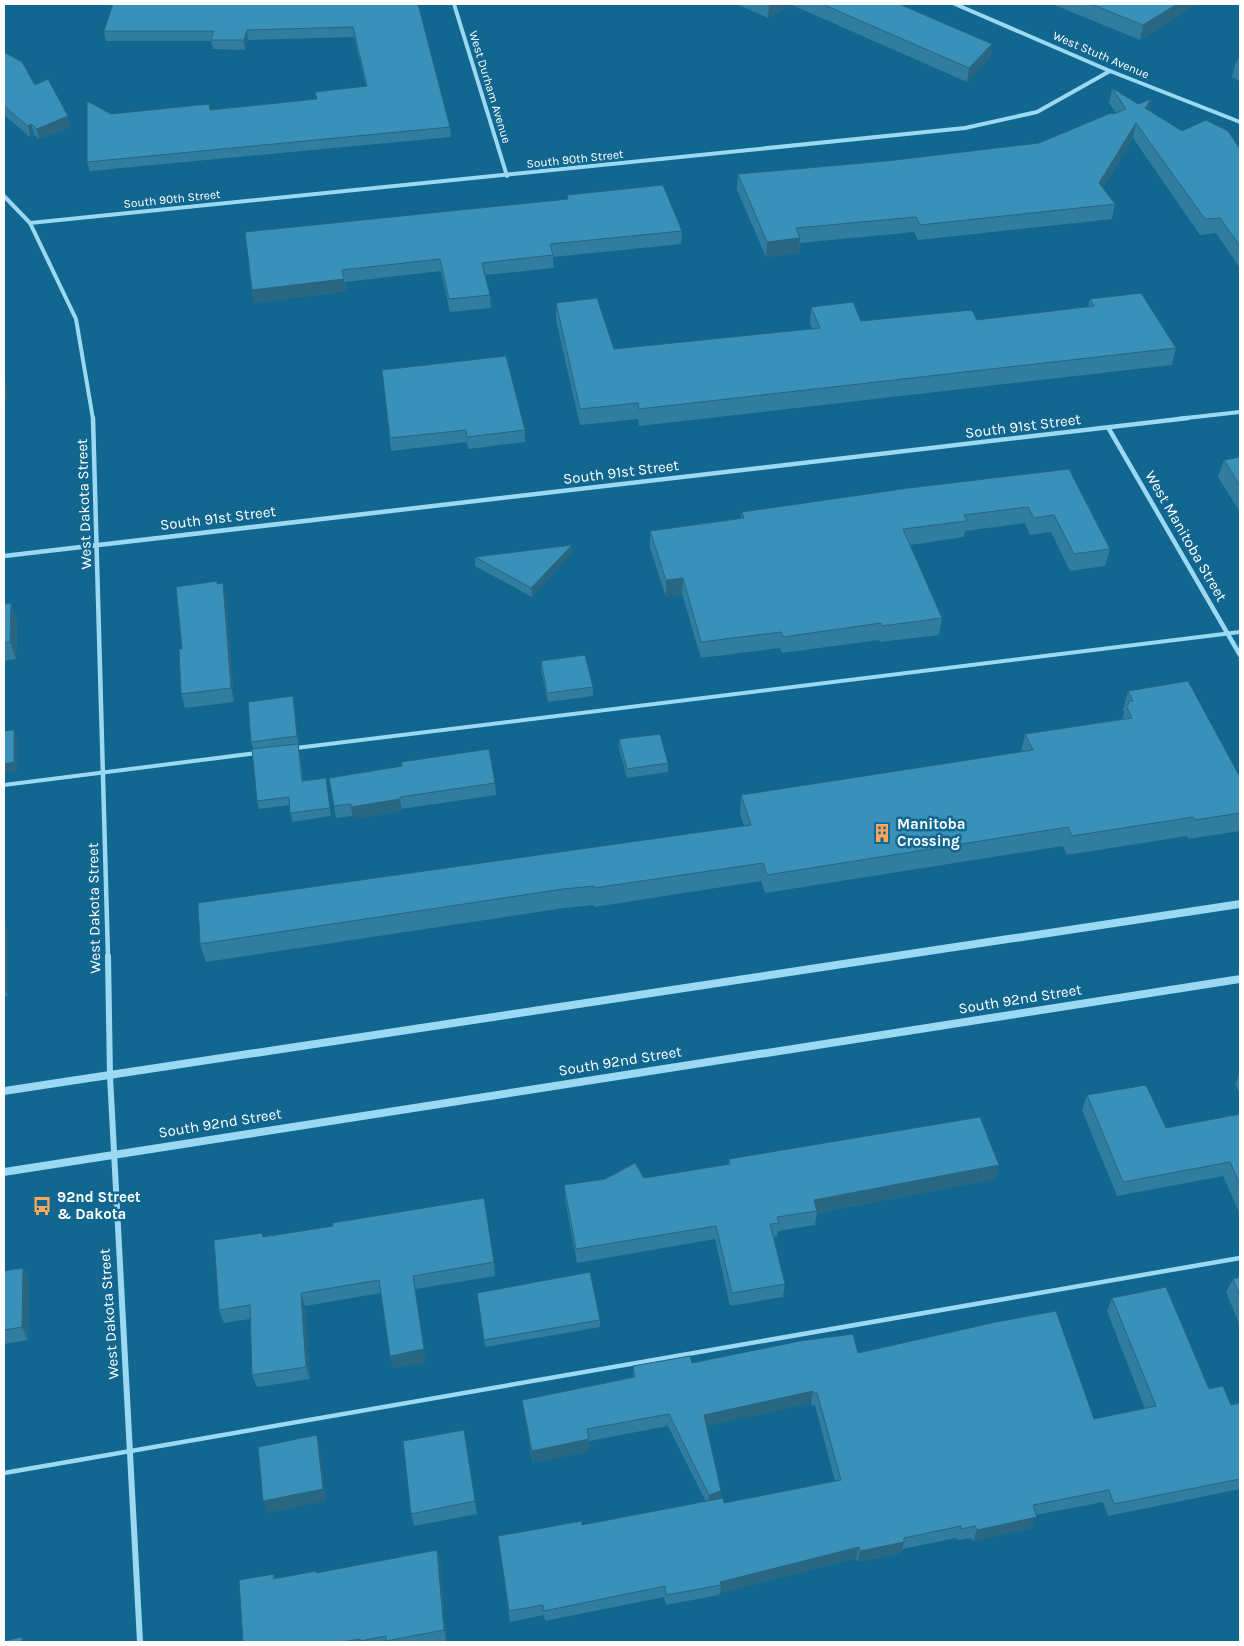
<svg xmlns="http://www.w3.org/2000/svg" width="1244" height="1646" font-family="Karla,sans-serif">
<style>
.lines{fill:none;stroke-linecap:round;stroke-linejoin:round}
.service-far1{stroke:#9bd8f2;stroke-width:4}
.service{stroke:#9bd8f2;stroke-width:4.5}
.minor-far2{stroke:#9bd8f2;stroke-width:4}
.minor-far1{stroke:#9bd8f2;stroke-width:4.5}
.minor{stroke:#9bd8f2;stroke-width:6}
.tertiary{fill:#9bd8f2;fill-rule:evenodd}
.wall{fill:#317d9f;fill-rule:evenodd}
.shaded-wall{fill:#286682}
.building{fill:#3991b9;stroke:#286682}
.labels{text-anchor:middle;dominant-baseline:central;stroke-width:5;stroke-linejoin:round;paint-order:stroke}
.far-street-label{font-size:12px;fill:#fff;stroke:#11678f}
.street-label{font-size:15px;fill:#fff;stroke:#11678f}
.poi-label{font-size:15px;font-weight:bold;fill:#fff;stroke:#11678f;text-anchor:start}
</style>
<rect width="100%" height="100%" fill="#11678f"/>
<g class="lines">
<!-- service-far1 -->
<g class="service-far1">
<path d="M296 748 1240 632"/>
<path d="M4 785 257 753"/>
</g>
<!-- service -->
<path class="service" d="M4 1473 1240 1258"/>
<!-- minor-far2 -->
<g class="minor-far2">
<path d="M454 4 507 176"/>
<path d="M955 4 1110 71 1240 122"/>
<path d="M4 196 30 223 76 319 93 419"/>
<path d="M30 223 965 128 1037 112 1110 71"/>
<path d="M1177 419 1240 412"/>
</g>
<!-- minor-far1 -->
<g class="minor-far1">
<path d="M93 418 108 957"/>
<path d="M1109 429 1240 655"/>
<path d="M4 556 1188 418"/>
</g>
<!-- minor -->
<path class="minor" d="M108 956 110 1076 140 1642"/>
<!-- tertiary -->
<g class="tertiary">
<path d="M1240 900V908L4 1095V1087Z"/>
<path d="M1240 975V983L4 1176V1168Z"/>
</g>
</g>
<!-- wall -->
<g class="wall">
<path d="M418 4 450 127 451 137 90 171 87 162 111 114 209 104 210 110 316 99 366 86 354 37 248 40 245 50 213 49 211 41H106L104 31Z"/>
<path d="M736 4H899L990 58 967 82 792 5 768 18Z"/>
<path d="M1052 4H1197L1140 40Z"/>
<path d="M4 52 35 85 71 127 39 139 34 135 30 137 4 115Z"/>
<path d="M1240 58V81L1232 77 1236 61Z"/>
<path d="M1112 88 1138 104 1151 99 1148 110 1182 131 1240 149V268L1216 233 1200 235 1133 138 1103 188 1115 204 1112 219 918 240 914 232 800 243 799 253 766 257 737 190 738 174 887 161 1039 143 1116 113 1109 103Z"/>
<path d="M567 195 682 231 681 244 553 257 554 268 485 275 490 295 491 308 450 312 441 271 345 282 346 291 254 303 252 290 567 199Z"/>
<path d="M1090 299 1176 348 1172 365 639 426 638 419 580 425 556 320V303L614 349 812 329 810 324 811 307 861 321 977 320 1088 307Z"/>
<path d="M382 370 525 430V442L468 449 467 442 391 451Z"/>
<path d="M1240 457V512L1218 477 1224 460Z"/>
<path d="M1069 469 1110 549 1105 566 1070 571 1051 532 1030 535 1025 523 965 531 964 537 910 545 942 618 939 635 880 642 879 640 782 653 780 648 701 658 682 594 666 597 650 548V531L741 518 742 512Z"/>
<path d="M572 545V553L532 597 475 566V557Z"/>
<path d="M217 583 226 597 234 702 185 708 181 694 182 649Z"/>
<path d="M11 603 17 620 16 659 4 661V604Z"/>
<path d="M541 661 593 687V696L548 702 541 670Z"/>
<path d="M1128 691 1240 777V831L1188 839 1187 836 1067 855 1063 846 765 893 761 881 594 907V905L564 908 206 962 200 944 744 826 740 813 741 795 1021 752 1025 734 1122 719 1124 712 1123 710Z"/>
<path d="M293 696 303 781 326 778 331 816 292 822 290 805 259 809 257 801 253 749 251 742Z"/>
<path d="M619 739 668 763V772L627 778 619 748Z"/>
<path d="M329 778 495 783 496 795 401 809 402 811 353 819V816L336 818Z"/>
<path d="M4 923 8 932V996H4Z"/>
<path d="M1240 1073V1094L1235 1084Z"/>
<path d="M1087 1095 1166 1128 1240 1114V1214L1223 1176 1117 1196 1082 1110Z"/>
<path d="M729 1159 999 1165 995 1179 817 1213 815 1225 778 1231 777 1237H774L785 1284 783 1297 730 1306 715 1239 577 1263 565 1199 564 1185 644 1178 728 1165Z"/>
<path d="M263 1237 494 1262 495 1276 415 1289 426 1362 393 1368 381 1293 305 1306 310 1379 257 1387 252 1375 250 1319 224 1323 219 1310Z"/>
<path d="M23 1268 29 1281 28 1340 4 1344V1271Z"/>
<path d="M1240 1277V1326L1226 1292 1233 1279Z"/>
<path d="M477 1293 600 1320V1327L485 1347Z"/>
<path d="M1112 1298 1209 1389 1231 1405 1240 1403V1489L1108 1516 1103 1502 1036 1515 1032 1528 973 1541 971 1538 957 1540 956 1538 902 1549 901 1553 857 1562 856 1558 720 1593 719 1595 666 1605 664 1597 545 1621 544 1615 510 1622 498 1536 582 1525 706 1502 668 1426 589 1441V1451L533 1463 524 1412 522 1400 633 1377V1366L858 1353 1094 1419 1145 1409 1107 1311ZM811 1403 812 1406 815 1405 835 1481 724 1503 721 1499V1491L706 1426Z"/>
<path d="M464 1430 477 1514 414 1526 411 1514Z"/>
<path d="M437 1550 440 1561 446 1641 440 1642H243L274 1574 275 1578 316 1573Z"/>
</g>
<!-- shaded-wall -->
<g class="shaded-wall">
<path d="M769 4H792V5L768 18Z"/>
<path d="M1177 4H1197L1140 40 1143 25Z"/>
<path d="M247 30 248 40 245 50 244 40Z"/>
<path d="M992 44 990 58 967 82 969 68Z"/>
<path d="M1151 99 1148 114 1145 108Z"/>
<path d="M68 116 71 127 39 139 37 129Z"/>
<path d="M1136 123 1133 138 1096 199 1099 183Z"/>
<path d="M31 124 34 135 30 137 28 126Z"/>
<path d="M800 238 799 253 766 257 767 242Z"/>
<path d="M344 279 346 291 254 303 252 290Z"/>
<path d="M4 365 8 401 4 402Z"/>
<path d="M572 545V553L532 597 531 588Z"/>
<path d="M683 578 682 594 666 597V580Z"/>
<path d="M223 583 226 597 234 702 231 688Z"/>
<path d="M11 603 17 620 16 659 10 642Z"/>
<path d="M293 696 294 705 299 745 297 736Z"/>
<path d="M14 730 17 739V771L4 773V764Z"/>
<path d="M400 799 402 811 353 819 351 807Z"/>
<path d="M4 923 8 932V996L4 987Z"/>
<path d="M999 1165 995 1179 816 1213 817 1211 814 1200Z"/>
<path d="M23 1268 29 1281 28 1340 22 1327Z"/>
<path d="M413 1276 426 1362 393 1368 390 1356Z"/>
<path d="M301 1293 305 1306 310 1379 306 1367Z"/>
<path d="M813 1391 811 1403 703 1427 704 1415Z"/>
<path d="M317 1435 320 1448 326 1501 268 1513 263 1501Z"/>
<path d="M589 1439V1451L533 1463 532 1451Z"/>
<path d="M721 1491 720 1503 708 1507 709 1495Z"/>
<path d="M1037 1517 1032 1528 973 1541 977 1530Z"/>
<path d="M904 1542 901 1553 857 1562 860 1551Z"/>
<path d="M859 1547 856 1558 720 1593 721 1585 720 1582Z"/>
<path d="M437 1550 440 1561 446 1641 444 1630Z"/>
</g>
<!-- building -->
<g class="building">
<path d="M113 4H418L450 127 87 162V101L111 114 209 104 210 110 317 99 315 92 367 86 353 27 247 30 244 40H211L214 31H104Z"/>
<path d="M822 4H899L992 44 969 68Z"/>
<path d="M1091 4H1177L1143 25Z"/>
<path d="M4 52 22 62 35 85 48 79 68 116 37 129 31 124 28 126 4 106Z"/>
<path d="M1240 58V63L1236 61Z"/>
<path d="M1112 88 1138 104 1151 99 1145 108 1182 131 1206 120 1228 131 1240 149V246L1220 218 1205 219 1136 123 1099 183 1115 204 920 225 916 217 796 228 800 238 767 242 738 174 887 161 1039 143 1111 113 1113 114 1126 109Z"/>
<path d="M663 185 682 231 550 244 553 255 482 263 490 295 449 299 440 259 342 270 344 279 252 290 245 232 568 199 567 195Z"/>
<path d="M1141 293 1176 348 639 409 638 403 580 409 556 303 597 298 614 349 820 328 811 307 853 302 861 321 972 310 977 320 1094 306 1090 299Z"/>
<path d="M506 356 525 430 467 437 466 430 390 438 382 370Z"/>
<path d="M1240 457V486L1224 460Z"/>
<path d="M1069 469 1110 549 1074 554 1054 515 1034 518 1028 507 964 515 967 521 903 529 942 618 882 626 881 623 783 637 781 632 701 642 683 578 666 580 650 531 744 518 742 512 909 488Z"/>
<path d="M572 545 531 588 475 557Z"/>
<path d="M217 581V584L223 583 231 688 181 694 179 649H182L176 587Z"/>
<path d="M11 603 10 642 4 643V604Z"/>
<path d="M585 655 593 687 547 693 541 661Z"/>
<path d="M1188 681 1240 777V813L1195 820 1193 817 1072 836 1068 827 767 875 763 863 594 888V886L563 889 200 944 198 903 751 825 741 795 1033 750 1025 734 1132 718 1126 705 1129 704 1128 701H1133L1128 691Z"/>
<path d="M293 696 297 736 251 742 248 702Z"/>
<path d="M14 730V762L4 764V731Z"/>
<path d="M660 734 668 763 627 769 619 739Z"/>
<path d="M298 744 302 781 326 778 330 808 290 813 289 797 257 801 252 749Z"/>
<path d="M489 749 495 783 400 797V799L351 807V804L334 806 329 778 402 766 401 762Z"/>
<path d="M1146 1085 1166 1128 1240 1114V1185L1230 1162 1123 1182 1087 1095Z"/>
<path d="M980 1117 999 1165 819 1199 814 1200 817 1211 777 1217 779 1223 770 1224 785 1284 732 1293 716 1226 576 1249 564 1185 605 1179 635 1163 644 1178 730 1164 729 1159Z"/>
<path d="M484 1198 494 1262 413 1276 424 1349 390 1356 379 1280 301 1293 306 1367 252 1375 250 1305 219 1310 214 1240 262 1233 263 1237 333 1226 332 1223Z"/>
<path d="M23 1268 22 1327 4 1330V1271Z"/>
<path d="M590 1272 600 1320 484 1340 477 1293Z"/>
<path d="M1240 1277V1296L1233 1279Z"/>
<path d="M1166 1287 1209 1389 1223 1386 1231 1405 1240 1403V1479L1114 1504 1109 1490 1033 1505 1037 1517 977 1530 975 1526 961 1529V1526L904 1538V1542L860 1551 859 1547 720 1582 721 1585 666 1595 665 1586 544 1611 543 1605 509 1611 498 1536 582 1521V1525L723 1498 724 1503 841 1480 817 1393H814L813 1391 704 1415 721 1491 709 1495 669 1414 587 1429 589 1439 532 1451 522 1400 635 1377 633 1366 690 1356 692 1363 800 1341 853 1334 858 1353 996 1322 1056 1311 1094 1419 1156 1406 1112 1298Z"/>
<path d="M464 1430 475 1501 411 1514 403 1441Z"/>
<path d="M317 1435 323 1489 263 1501 258 1447Z"/>
<path d="M437 1550 444 1630 386 1641V1636L360 1641V1639L342 1642H243L239 1580 274 1574 273 1579 316 1571V1573Z"/>
<path d="M22 1637V1642H4V1641Z"/>
</g>
<!-- icons -->
<defs>
<g id="building-bare" transform="scale(1.5)"><path d="M-4-6H4V6H1V3H-1V6H-4ZM-2.5-4.3h1.7v1.8h-1.7ZM.8-4.3h1.7v1.8H.8ZM-2.5-1h1.7V.8h-1.7ZM.8-1h1.7V.8H.8Z" fill="#ffa75c" stroke="#11678f" stroke-width="2.5" paint-order="stroke"/></g>
<g id="bus-bare" transform="scale(1.5)"><path d="M-5-6H5V4H4V6H2V4H-2V6H-4V4H-5ZM-3.5-4V0h7V-4ZM-3.5 1.2v1.5H-2V1.2ZM2 1.2v1.5H3.5V1.2Z" fill="#ffa75c" stroke="#11678f" stroke-width="2.5" paint-order="stroke"/></g>
</defs>
<g fill-rule="evenodd">
<use href="#building-bare" x="882" y="833"/>
<use href="#bus-bare" x="42" y="1206"/>
</g>
<g class="labels">
<!-- far-street labels -->
<g class="far-street-label">
<text transform="translate(1101 55) rotate(23)">West Stuth Avenue</text>
<text transform="translate(490 87) rotate(73)">West Durham Avenue</text>
<text transform="translate(575 159) rotate(-6)">South 90th Street</text>
<text transform="translate(172 199) rotate(-6)">South 90th Street</text>
</g>
<!-- street labels -->
<g class="street-label">
<text transform="translate(1023 426) rotate(-7)">South 91st Street</text>
<text transform="translate(621 472) rotate(-7)">South 91st Street</text>
<text transform="translate(84 504) rotate(-92)">West Dakota Street</text>
<text transform="translate(218 518) rotate(-7)">South 91st Street</text>
<text transform="translate(1186 536) rotate(60)">West Manitoba Street</text>
<text transform="translate(94 908) rotate(-91)">West Dakota Street</text>
<text transform="translate(1020 999) rotate(-9)">South 92nd Street</text>
<text transform="translate(620 1061) rotate(-9)">South 92nd Street</text>
<text transform="translate(220 1123) rotate(-9)">South 92nd Street</text>
<text transform="translate(109 1314) rotate(-94)">West Dakota Street</text>
</g>
<!-- poi labels -->
<g class="poi-label">
<text x="897" y="824">Manitoba<tspan x="897" dy="17">Crossing</tspan></text>
<text x="57" y="1197">92nd Street<tspan x="57" dy="17">&amp; Dakota</tspan></text>
</g>
</g>
<!-- border -->
<rect width="1244" height="1646" fill="none" stroke="#ffffff" stroke-width="10"/>
</svg>
